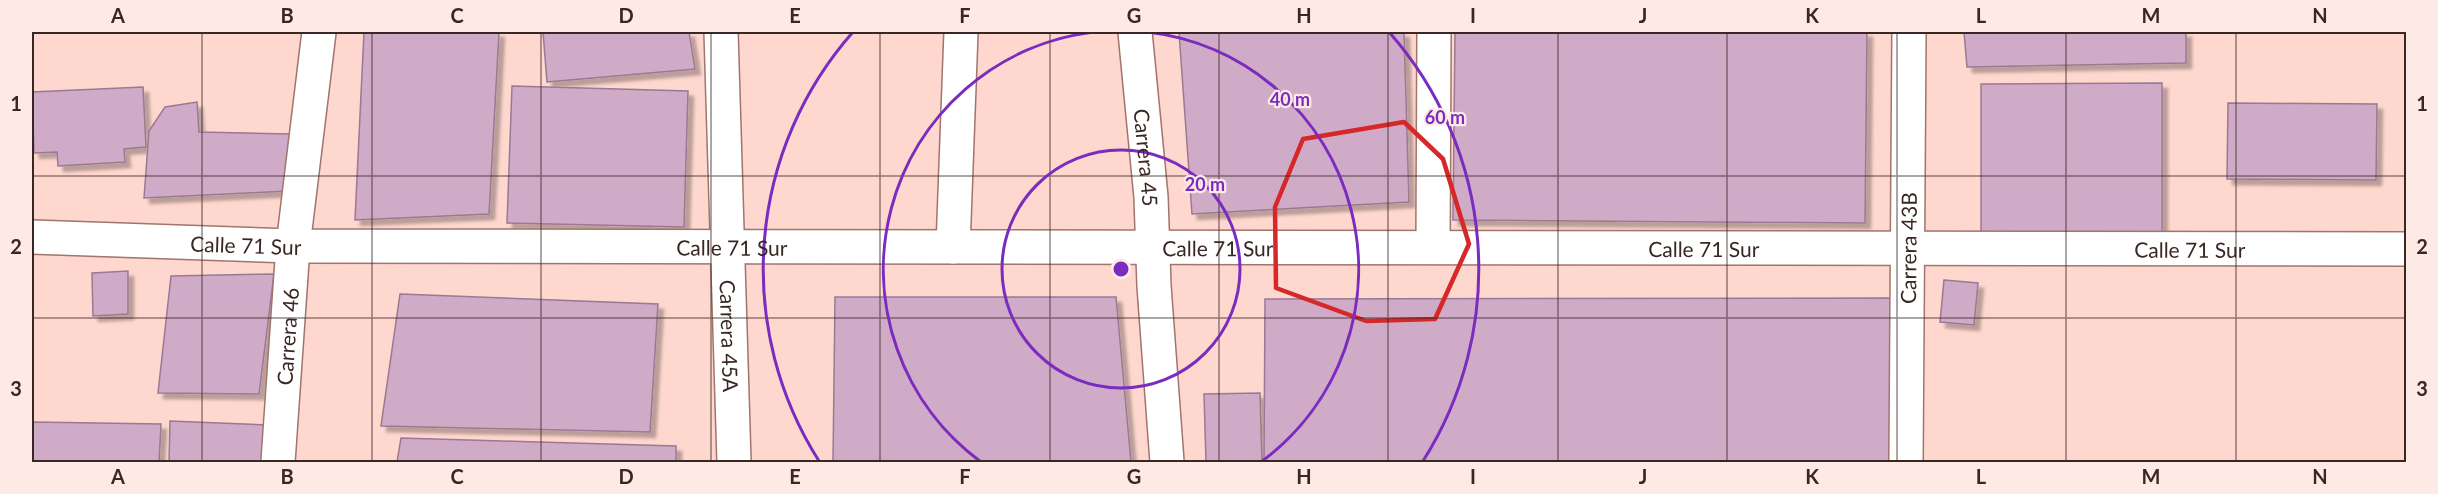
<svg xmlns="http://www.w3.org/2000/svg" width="2438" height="494" font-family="Lato,sans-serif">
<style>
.building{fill:#cfabc8;stroke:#9a7994;stroke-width:1.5;filter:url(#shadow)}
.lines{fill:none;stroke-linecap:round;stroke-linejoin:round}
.minor-casing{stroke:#a0756b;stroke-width:36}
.minor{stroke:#fff;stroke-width:33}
.marked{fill:none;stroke:#d62828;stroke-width:4.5;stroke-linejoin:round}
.grid{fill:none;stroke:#392723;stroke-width:1.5;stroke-opacity:0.55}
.ring{fill:none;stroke:#7b2cbf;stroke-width:3}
.labels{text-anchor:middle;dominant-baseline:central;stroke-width:4.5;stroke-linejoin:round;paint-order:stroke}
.street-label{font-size:21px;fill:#392723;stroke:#fdeae5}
.centre{fill:#7b2cbf;stroke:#fdeae5;stroke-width:3}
.ring-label{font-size:18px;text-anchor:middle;font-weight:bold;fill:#7b2cbf;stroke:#fdeae5;stroke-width:4.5;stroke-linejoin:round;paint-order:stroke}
.neatline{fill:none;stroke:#392723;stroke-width:2}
.grid-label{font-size:20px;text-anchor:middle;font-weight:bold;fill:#392723}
</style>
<defs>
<filter id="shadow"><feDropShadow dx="5.5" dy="5.5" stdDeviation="1.5" flood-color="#0004"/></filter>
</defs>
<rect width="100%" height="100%" fill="#fed7ce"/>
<!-- building -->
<g class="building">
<path d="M364 32H499L489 214 355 220Z"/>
<path d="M543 32H689L695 69 547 82Z"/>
<path d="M1179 32H1404L1409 202 1192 214Z"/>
<path d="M1455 32H1867L1865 223 1453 220Z"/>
<path d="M1964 32H2186V63L1967 67Z"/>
<path d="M2162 83V236L1981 237V84Z"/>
<path d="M512 86 688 91 684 227 507 223Z"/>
<path d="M143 87 146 147 124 149 125 162 58 166 57 152 34 153 32 92Z"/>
<path d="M197 102 199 132 290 134 289 191 144 198 149 131 165 107Z"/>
<path d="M2228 103 2377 104 2376 180 2227 179Z"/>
<path d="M128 271V314L93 316 92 273Z"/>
<path d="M274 274 259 394 158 393 171 276Z"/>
<path d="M1944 280 1978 283 1974 325 1940 322Z"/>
<path d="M400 294 658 304 650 432 381 426Z"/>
<path d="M835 297H1116L1131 462H833Z"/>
<path d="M1892 298 1891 462H1264L1265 299Z"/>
<path d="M1260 393 1262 462H1206L1204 394Z"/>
<path d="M170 421 267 425 265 462H169Z"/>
<path d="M32 422 161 424 159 462H32Z"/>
<path d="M401 438 676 446V462H397Z"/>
</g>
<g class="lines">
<!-- minor casing -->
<g class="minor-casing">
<g id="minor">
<path id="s1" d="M721 32 734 462"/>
<path id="s2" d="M1135 32 1151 197 1154 286 1167 462"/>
<path id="s3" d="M32 237 293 246 2406 249"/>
<path d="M953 247 961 32"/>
<path d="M1433 247 1434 32"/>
<path id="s4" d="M278 462 293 246 319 32"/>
<path id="s5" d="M1906 462 1909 32"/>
</g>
</g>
<!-- minor -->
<use href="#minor" class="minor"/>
</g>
<!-- marked area -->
<path class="marked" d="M1404 122 1443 159 1469 244 1435 319 1366 321 1276 288 1275 207 1303 139Z"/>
<!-- grid -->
<path class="grid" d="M202 32V462M372 32V462M541 32V462M711 32V462M880 32V462M1050 32V462M1219 32V462M1388 32V462M1558 32V462M1727 32V462M1897 32V462M2066 32V462M2236 32V462M32 176H2406M32 318H2406"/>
<!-- distance rings -->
<g class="ring">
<circle cx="1121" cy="269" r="119"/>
<path d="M981 462A239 239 0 0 1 1094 32M1148 32A239 239 0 0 1 1261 462"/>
<path d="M819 461A358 358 0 0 1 853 32M1389 32A358 358 0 0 1 1423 461"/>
</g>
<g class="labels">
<!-- street labels -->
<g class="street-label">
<text stroke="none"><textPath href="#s2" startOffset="126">Carrera 45</textPath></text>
<text stroke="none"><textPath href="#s3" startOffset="214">Calle 71 Sur</textPath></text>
<text stroke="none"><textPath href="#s3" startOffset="700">Calle 71 Sur</textPath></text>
<text stroke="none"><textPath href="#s3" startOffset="1186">Calle 71 Sur</textPath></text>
<text stroke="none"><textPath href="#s5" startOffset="214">Carrera 43B</textPath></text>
<text stroke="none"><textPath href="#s3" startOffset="1672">Calle 71 Sur</textPath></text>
<text stroke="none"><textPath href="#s3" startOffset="2158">Calle 71 Sur</textPath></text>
<text stroke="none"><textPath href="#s4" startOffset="126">Carrera 46</textPath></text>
<text stroke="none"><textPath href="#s1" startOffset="304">Carrera 45A</textPath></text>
</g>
</g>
<circle cx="1121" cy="269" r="9" class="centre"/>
<g class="ring-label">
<text x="1290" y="106">40 m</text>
<text x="1445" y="124">60 m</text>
<text x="1205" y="191">20 m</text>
</g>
<!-- border -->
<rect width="2438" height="494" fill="none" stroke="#fdeae5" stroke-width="66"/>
<rect x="33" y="33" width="2372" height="428" class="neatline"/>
<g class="grid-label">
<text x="118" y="23">A</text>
<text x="287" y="23">B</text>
<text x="457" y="23">C</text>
<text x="626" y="23">D</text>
<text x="795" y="23">E</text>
<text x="965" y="23">F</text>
<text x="1134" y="23">G</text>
<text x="1304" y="23">H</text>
<text x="1473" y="23">I</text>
<text x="1643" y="23">J</text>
<text x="1812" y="23">K</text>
<text x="1981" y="23">L</text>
<text x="2151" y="23">M</text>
<text x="2320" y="23">N</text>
<text x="16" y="111">1</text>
<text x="2422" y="111">1</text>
<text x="16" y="254">2</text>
<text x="2422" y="254">2</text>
<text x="16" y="396">3</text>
<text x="2422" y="396">3</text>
<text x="118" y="484">A</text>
<text x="287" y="484">B</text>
<text x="457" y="484">C</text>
<text x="626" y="484">D</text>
<text x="795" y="484">E</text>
<text x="965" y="484">F</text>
<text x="1134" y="484">G</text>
<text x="1304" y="484">H</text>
<text x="1473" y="484">I</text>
<text x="1643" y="484">J</text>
<text x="1812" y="484">K</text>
<text x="1981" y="484">L</text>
<text x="2151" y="484">M</text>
<text x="2320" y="484">N</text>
</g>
</svg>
